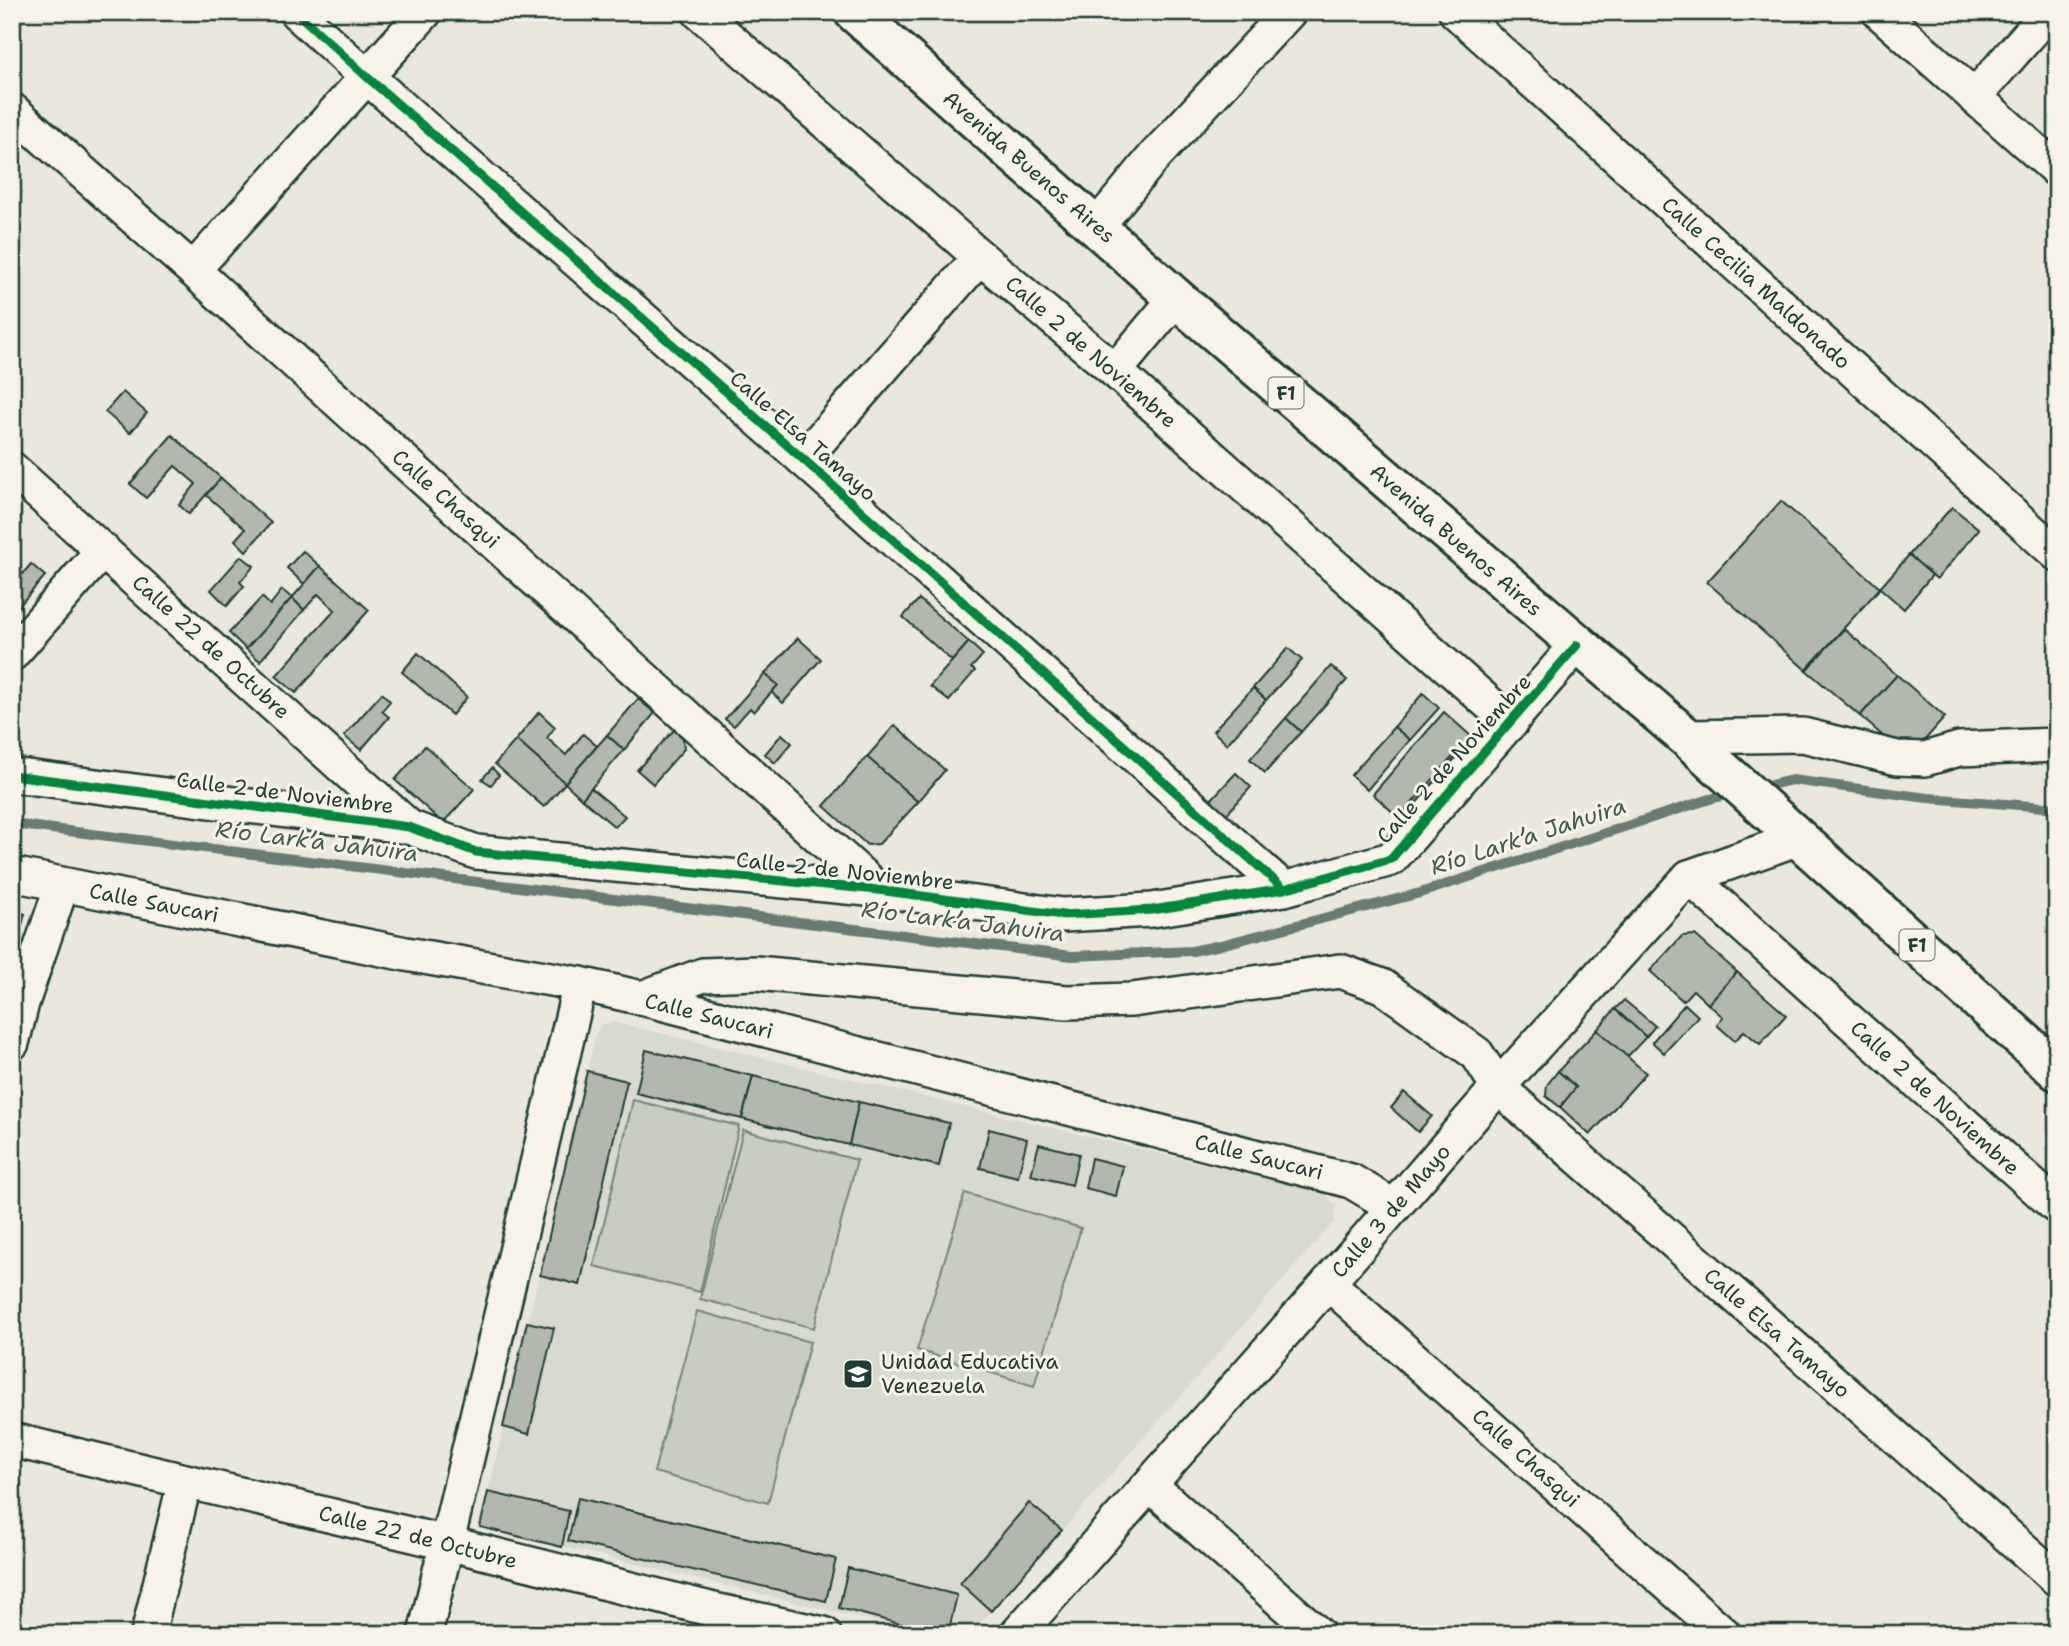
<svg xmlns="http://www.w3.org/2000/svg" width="2069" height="1646" font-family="'Shantell Sans',sans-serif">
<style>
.built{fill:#d9dacf}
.grass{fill:#c8ccc1;stroke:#74847a;stroke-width:2}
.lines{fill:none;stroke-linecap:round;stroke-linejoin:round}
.stream{stroke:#6a7c72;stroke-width:10}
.building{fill:#b2b8ae;stroke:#1f3d34;stroke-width:2}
.minor-casing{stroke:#1f3d34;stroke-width:38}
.trunk-casing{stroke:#1f3d34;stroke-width:44}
.minor{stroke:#f7f3e8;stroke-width:33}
.trunk{stroke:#f7f3e8;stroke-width:38}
.cycleway-casing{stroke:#f7f3e8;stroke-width:13}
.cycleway{stroke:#00873e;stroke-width:9}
.labels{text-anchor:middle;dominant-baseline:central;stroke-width:6;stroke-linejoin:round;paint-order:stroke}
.shield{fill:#f7f3e8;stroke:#60746a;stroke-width:2}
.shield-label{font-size:19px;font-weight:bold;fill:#1f3d34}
.street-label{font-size:21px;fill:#1f3d34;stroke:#f7f3e8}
.poi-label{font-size:21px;fill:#1f3d34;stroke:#f7f3e8;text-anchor:start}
.water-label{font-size:23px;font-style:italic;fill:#445c53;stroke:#f7f3e8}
</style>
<rect width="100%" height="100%" fill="#eae8dd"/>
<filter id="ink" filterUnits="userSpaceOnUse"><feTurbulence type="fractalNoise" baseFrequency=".0143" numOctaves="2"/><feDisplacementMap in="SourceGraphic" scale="14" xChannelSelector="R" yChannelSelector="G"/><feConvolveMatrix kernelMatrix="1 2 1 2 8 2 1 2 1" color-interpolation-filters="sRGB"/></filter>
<g filter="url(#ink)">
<!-- built -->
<path class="built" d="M614 1022 1324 1193 1336 1205 1334 1222 971 1634H928L480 1527 596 1033 602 1024Z"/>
<!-- grass -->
<g class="grass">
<path d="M633 1100 739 1126 700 1292 594 1266Z"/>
<path d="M743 1130 857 1160 814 1328 700 1299Z"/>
<path d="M965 1193 1081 1228 1034 1386 917 1350Z"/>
<path d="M697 1311 810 1342 768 1503 654 1472Z"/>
</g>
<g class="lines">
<!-- stream -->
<g class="stream">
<path d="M1754 789 1792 780 1928 798 2057 808"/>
<path d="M12 824 1072 956 1192 951 1221 945 1420 893 1710 799 1735 793"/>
</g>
</g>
<!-- building -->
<g class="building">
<path d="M123 392 147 413 130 433 105 412Z"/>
<path d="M172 435 221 478 189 514 179 505 196 484 175 466 146 498 130 484Z"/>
<path d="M221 478 271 523 246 551 235 540 245 529 206 495Z"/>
<path d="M1781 501 1880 588 1806 670 1707 582Z"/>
<path d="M1952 507 1979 529 1937 579 1909 555Z"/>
<path d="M303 551 320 566 304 584 287 568Z"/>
<path d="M1909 555 1932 575 1904 609 1880 588Z"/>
<path d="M241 556 254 566 240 582 244 586 227 606 211 590Z"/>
<path d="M31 564 45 576 12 614V586Z"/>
<path d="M320 566 369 610 296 693 276 676 335 610 318 594 304 610 292 598Z"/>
<path d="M282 590 292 598 246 649 229 633 262 597 270 605Z"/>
<path d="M292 598 304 610 260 661 246 649Z"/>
<path d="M919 599 969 642 952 661 903 617Z"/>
<path d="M1844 629 1897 675 1860 716 1806 670Z"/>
<path d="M798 638 821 659 783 703 771 692 778 685 765 674Z"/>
<path d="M969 642 983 655 971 668 975 671 949 701 930 686Z"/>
<path d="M1288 648 1302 660 1266 700 1253 688Z"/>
<path d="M418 653 467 697 452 715 402 672Z"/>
<path d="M1331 666 1347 680 1301 732 1286 718Z"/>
<path d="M765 674 778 685 754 712 750 708 734 726 725 719Z"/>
<path d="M1897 675 1945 717 1916 750H1899L1860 716Z"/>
<path d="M1253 688 1266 700 1227 744 1213 731Z"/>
<path d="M382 693 390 701 382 711 389 717 361 750 344 736Z"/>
<path d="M1423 693 1439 708 1410 740 1394 727Z"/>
<path d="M638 699 655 713 624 750 607 735Z"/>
<path d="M539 712 555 727 547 738 566 755 583 734 597 746 565 783 516 740Z"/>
<path d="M1444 712 1471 736 1399 818 1373 794Z"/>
<path d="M1286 718 1301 732 1265 773 1250 759Z"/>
<path d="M895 725 945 770 918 802 867 757Z"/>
<path d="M1394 727 1410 740 1367 790 1351 775Z"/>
<path d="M674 730 683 738 684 749 653 784 637 770Z"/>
<path d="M782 734 792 743 775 763 765 754Z"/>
<path d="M607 735 624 750 582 799 565 783Z"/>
<path d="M516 740 565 783 544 807 495 764Z"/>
<path d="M425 746 474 789 443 823 395 780Z"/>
<path d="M867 757 918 802 879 844 867 845 824 806Z"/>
<path d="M492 768 499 775 491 785 482 779Z"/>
<path d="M1236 773 1251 787 1225 816 1209 802Z"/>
<path d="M591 788 625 816 615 827 582 799Z"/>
<path d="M12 910 25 914 12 961Z"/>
<path d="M1695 935 1737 972 1708 1004 1693 990 1683 1001 1650 971 1682 936Z"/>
<path d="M1737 972 1786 1015 1760 1044 1744 1031 1735 1041 1717 1025 1723 1017 1708 1004Z"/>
<path d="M1624 1000 1655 1026 1646 1037 1615 1009Z"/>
<path d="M1685 1004 1698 1016 1664 1053 1652 1042Z"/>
<path d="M1615 1009 1646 1037 1627 1057 1597 1030Z"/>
<path d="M1597 1030 1646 1073 1590 1135 1560 1107 1576 1087 1558 1071Z"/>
<path d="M646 1050 753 1076 742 1119 636 1093Z"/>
<path d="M587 1071 627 1081 580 1285 540 1275Z"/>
<path d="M1558 1071 1576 1087 1560 1107 1546 1096 1547 1085Z"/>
<path d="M753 1076 859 1102 849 1145 742 1119Z"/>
<path d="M1404 1092 1432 1116 1418 1132 1391 1108Z"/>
<path d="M859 1102 949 1123 939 1166 849 1145Z"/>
<path d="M989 1129 1027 1139 1018 1177 980 1168Z"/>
<path d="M1039 1144 1079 1154 1072 1185 1031 1175Z"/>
<path d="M1091 1158 1123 1166 1116 1196 1085 1188Z"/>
<path d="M527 1322 554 1328 529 1434 503 1427Z"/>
<path d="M488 1492 569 1511 562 1547 480 1527Z"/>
<path d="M578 1498 836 1559 826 1601 568 1541Z"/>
<path d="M1029 1503 1062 1530 991 1611 960 1583Z"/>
<path d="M848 1568 957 1595 948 1634H939L839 1608Z"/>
</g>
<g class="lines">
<!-- minor casing -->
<g class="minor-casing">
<g id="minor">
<path d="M296 12 367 77 803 459 1284 889"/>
<path d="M699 12 980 257 1115 371 1511 723"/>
<path d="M1456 12 2057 554"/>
<path d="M1879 12 2057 170"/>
<path d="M1974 97 2049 12"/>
<path d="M12 110 193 270 878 890"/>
<path d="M1097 226 1154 157 1289 12"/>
<path d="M193 270 425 12"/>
<path d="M1115 371 1176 298"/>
<path d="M803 459 980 257"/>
<path d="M12 469 409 827"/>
<path d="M12 654 103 550"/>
<path d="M1686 737 1803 735 1897 758 1925 759 1959 749 2057 745"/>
<path d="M12 775 409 827 476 852 878 890 1063 915 1152 910 1284 889 1391 859 1577 645"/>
<path d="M12 874 406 954 580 984 642 998 1351 1181 1393 1206"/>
<path d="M1689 877 2057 1207"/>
<path d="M642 998 703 975 756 973 1067 1002 1132 1000 1340 971 1382 986 1477 1054 1498 1087 2057 1579"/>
<path d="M12 1043 22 1003 62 885"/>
<path d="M1328 1283 1724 1634"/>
<path d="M12 1440 447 1543 710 1609 824 1634"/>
<path d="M1150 1485 1318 1634"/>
<path d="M148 1634 185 1481"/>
<path d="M425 1634 580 984"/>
<path d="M1017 1634 1328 1283 1498 1087 1689 877 1799 838"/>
</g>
</g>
<!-- trunk casing -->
<g class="trunk-casing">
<path id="trunk" d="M854 12 1176 298 1686 737 2057 1071"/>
</g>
<!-- minor -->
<use href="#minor" class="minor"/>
<!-- trunk -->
<use href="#trunk" class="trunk"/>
<!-- cycleway casing -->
<g class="cycleway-casing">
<g id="cycleway">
<path d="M296 12 367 77 803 459 1284 889"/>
<path d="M12 775 409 827 476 852 878 890 1063 915 1152 910 1284 889 1391 859 1577 645"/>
</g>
</g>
<!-- cycleway -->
<use href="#cycleway" class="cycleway"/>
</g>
</g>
<!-- icons -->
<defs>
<g id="school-square" transform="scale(1.575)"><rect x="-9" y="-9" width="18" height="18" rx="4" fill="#1f3d34" stroke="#f7f3e8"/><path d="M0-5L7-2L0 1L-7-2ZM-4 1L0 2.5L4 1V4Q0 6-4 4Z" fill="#fff"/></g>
</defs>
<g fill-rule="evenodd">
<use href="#school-square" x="858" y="1374"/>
</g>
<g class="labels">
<!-- shield labels -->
<g class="shield">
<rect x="1268.5" y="377.5" width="35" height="31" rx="5"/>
<rect x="1899.5" y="929.5" width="35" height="31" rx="5"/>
</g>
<g class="shield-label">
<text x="1286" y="393">F1</text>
<text x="1917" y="945">F1</text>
</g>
<!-- street labels -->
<g class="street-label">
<text transform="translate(1029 167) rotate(41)">Avenida Buenos Aires</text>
<text transform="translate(1756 283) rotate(42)">Calle Cecilia Maldonado</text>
<text transform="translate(1091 352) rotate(41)">Calle 2 de Noviembre</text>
<text transform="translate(803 436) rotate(41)">Calle Elsa Tamayo</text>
<text transform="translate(446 499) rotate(42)">Calle Chasqui</text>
<text transform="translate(1456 540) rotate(41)">Avenida Buenos Aires</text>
<text transform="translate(211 647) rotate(42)">Calle 22 de Octubre</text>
<text transform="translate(1454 759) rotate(-48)">Calle 2 de Noviembre</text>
<text transform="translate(285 793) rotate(7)">Calle 2 de Noviembre</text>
<text transform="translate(845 871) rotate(6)">Calle 2 de Noviembre</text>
<text transform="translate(154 903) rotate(11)">Calle Saucari</text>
<text transform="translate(709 1016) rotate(14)">Calle Saucari</text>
<text transform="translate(1935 1098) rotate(42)">Calle 2 de Noviembre</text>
<text transform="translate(1259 1157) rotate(14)">Calle Saucari</text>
<text transform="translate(1391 1211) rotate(-49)">Calle 3 de Mayo</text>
<text transform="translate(1777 1333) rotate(41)">Calle Elsa Tamayo</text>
<text transform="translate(1526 1458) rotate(42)">Calle Chasqui</text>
<text transform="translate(418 1537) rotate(14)">Calle 22 de Octubre</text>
</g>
<!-- poi labels -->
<g class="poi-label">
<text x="881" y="1362">Unidad Educativa<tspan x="881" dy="24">Venezuela</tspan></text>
</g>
<!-- water labels -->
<g class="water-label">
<text transform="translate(1528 836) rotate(-18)">Río Lark’a Jahuira</text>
<text transform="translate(317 841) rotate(7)">Río Lark’a Jahuira</text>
<text transform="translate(963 921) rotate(7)">Río Lark’a Jahuira</text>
</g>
</g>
<!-- margin -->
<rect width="2069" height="1646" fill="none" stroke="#f7f3e8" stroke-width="42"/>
<rect x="21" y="21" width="2027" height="1604" fill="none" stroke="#1f3d34" stroke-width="2.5" filter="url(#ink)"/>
</svg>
